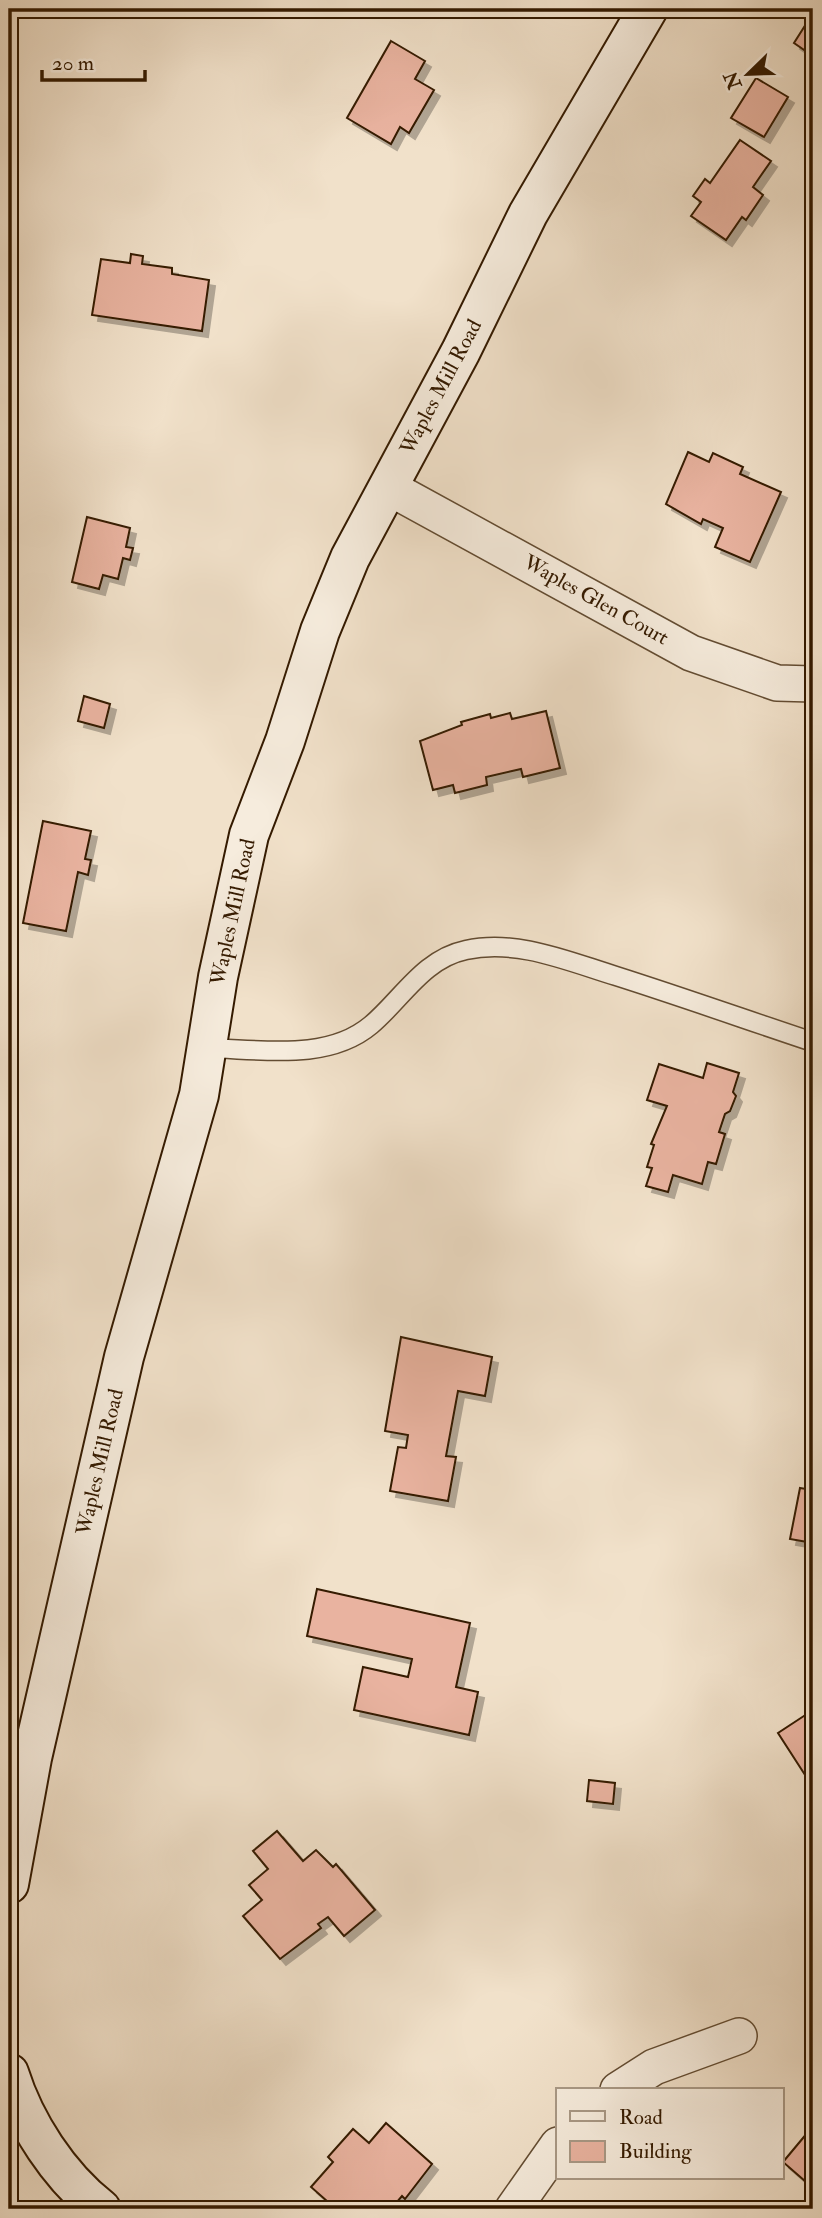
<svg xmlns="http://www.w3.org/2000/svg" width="822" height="2218" font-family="'IM FELL Double Pica',serif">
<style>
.building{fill:#e9b3a0;stroke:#341a00;stroke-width:2;filter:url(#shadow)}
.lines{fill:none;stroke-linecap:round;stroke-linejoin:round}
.lane-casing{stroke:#634c32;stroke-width:21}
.street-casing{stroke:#634c32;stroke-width:38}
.secondary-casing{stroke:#341a00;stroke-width:42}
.lane{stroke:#f6ecdd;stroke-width:18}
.street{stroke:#f6ecdd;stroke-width:35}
.secondary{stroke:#f6ecdd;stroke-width:38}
.labels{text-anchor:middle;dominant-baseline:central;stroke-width:5;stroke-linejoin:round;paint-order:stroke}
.street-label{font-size:21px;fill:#341a00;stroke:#f6ecdd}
</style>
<defs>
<filter id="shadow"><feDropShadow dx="6" dy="6" stdDeviation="0" flood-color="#0004"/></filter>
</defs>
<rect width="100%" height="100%" fill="#f1e1ca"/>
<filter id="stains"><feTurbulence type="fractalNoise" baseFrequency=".00286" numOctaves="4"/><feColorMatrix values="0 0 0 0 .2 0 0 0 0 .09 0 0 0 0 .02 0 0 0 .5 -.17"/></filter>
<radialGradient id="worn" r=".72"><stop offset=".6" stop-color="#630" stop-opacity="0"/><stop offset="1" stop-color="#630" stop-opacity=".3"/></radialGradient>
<!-- building -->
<g class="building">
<path d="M813 13V56L794 43Z"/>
<path d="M391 41 425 61 415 79 434 90 409 133 400 127 391 144 347 118Z"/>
<path d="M756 78 788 97 764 137 731 118Z"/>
<path d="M740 140 771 161 753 187 763 195 746 220 742 217 726 240 691 216 701 202 693 196 705 179 710 183Z"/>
<path d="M131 254 143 256 142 264 172 268V274L209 280 202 331 92 315 101 259 130 263Z"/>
<path d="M688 452 709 462 713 453 743 467 740 474 781 492 750 562 715 547 723 528 703 519 701 524 666 504Z"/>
<path d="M87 517 130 528 126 547 133 548 130 560 123 558 118 579 103 575 99 589 72 582Z"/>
<path d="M84 696 110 704 104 728 78 721Z"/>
<path d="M546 711 560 768 523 777 521 769 486 777 487 785 455 793 453 785 433 790 420 741 462 725 461 722 490 714 491 718 510 713 512 719Z"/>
<path d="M43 821 91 831 85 859 91 860 88 875 78 872 66 931 23 923Z"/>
<path d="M707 1063 739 1073 733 1092 736 1096 730 1111 725 1114 719 1132 725 1134 716 1164 708 1162 702 1184 673 1175 668 1192 646 1186 652 1168 647 1167 654 1145 651 1144 667 1106 647 1100 659 1064 703 1078Z"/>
<path d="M401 1337 492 1357 485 1396 458 1391 446 1456 456 1457 448 1501 390 1491 398 1447 406 1448 408 1435 385 1431Z"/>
<path d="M800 1488 813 1490V1543L790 1539Z"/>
<path d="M317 1589 470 1623 456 1687 478 1692 469 1735 354 1710 363 1667 408 1677 412 1659 307 1636Z"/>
<path d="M813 1710V1779L811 1776 807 1778 778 1733Z"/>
<path d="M589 1780 615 1783 613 1804 587 1801Z"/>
<path d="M277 1831 303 1861 316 1850 333 1867 336 1864 375 1910 344 1936 328 1917 318 1924 321 1928 280 1959 243 1916 262 1900 249 1885 268 1869 253 1851Z"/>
<path d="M386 2123 432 2164 405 2199 402 2196 391 2209H336L311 2187 333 2162 328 2157 353 2129 369 2143Z"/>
<path d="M808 2132 813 2136V2188L783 2162Z"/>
</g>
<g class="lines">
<!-- lane casing -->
<g class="lane-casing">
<path id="lane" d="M206 1048C260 1049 327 1062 371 1025 402 999 423 959 466 950 517 939 567 961 616 976 682 997 747 1020 813 1042"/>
</g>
<!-- street casing -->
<g class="street-casing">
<g id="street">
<path d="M388 487 691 653 777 683 813 684"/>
<path d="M618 2090 654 2067 739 2036"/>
<path d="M513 2209 558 2145"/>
</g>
</g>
<!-- secondary casing -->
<g class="secondary-casing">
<g id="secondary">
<path d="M9 1884 32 1758 124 1357 199 1095 218 977 249 835 285 741 320 631 350 558 461 351 528 214 648 9"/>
<path d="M9 2073C25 2124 59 2176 101 2209"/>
</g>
</g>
<!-- lane -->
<use href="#lane" class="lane"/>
<!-- street -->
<use href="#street" class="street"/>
<!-- secondary -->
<use href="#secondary" class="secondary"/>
</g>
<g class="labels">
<!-- street labels -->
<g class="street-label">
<text transform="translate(441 387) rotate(-62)">Waples Mill Road</text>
<text transform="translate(596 600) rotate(29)">Waples Glen Court</text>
<text transform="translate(233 912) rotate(-78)">Waples Mill Road</text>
<text transform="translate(100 1462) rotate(-77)">Waples Mill Road</text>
</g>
</g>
<!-- margin -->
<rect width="822" height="2218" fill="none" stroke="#f1e1ca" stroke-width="35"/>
<rect x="10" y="10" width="801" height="2197" fill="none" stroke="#341a00" stroke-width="3.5"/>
<rect x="18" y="18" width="787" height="2183" fill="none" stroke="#341a00" stroke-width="2"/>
<!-- legend -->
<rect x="556" y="2088" width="228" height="91" fill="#f6ecdd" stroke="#a89885" stroke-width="2"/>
<rect x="570" y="2111" width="35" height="10" fill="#f6ecdd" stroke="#a89885" stroke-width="2"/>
<text x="619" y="2124" font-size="21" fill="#341a00">Road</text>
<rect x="570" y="2141" width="35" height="21" fill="#e9b3a0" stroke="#a89885" stroke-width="2"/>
<text x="619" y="2158" font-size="21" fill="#341a00">Building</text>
<!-- north arrow -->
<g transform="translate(748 74) rotate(247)" stroke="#f6ecdd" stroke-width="5" paint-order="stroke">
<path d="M0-5L12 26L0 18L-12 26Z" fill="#341a00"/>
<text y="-10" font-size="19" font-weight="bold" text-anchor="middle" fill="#341a00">N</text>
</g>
<!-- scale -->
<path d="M42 70v10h103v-10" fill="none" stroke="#341a00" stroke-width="3.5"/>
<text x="52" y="70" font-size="21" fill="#341a00" stroke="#f6ecdd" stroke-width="5" paint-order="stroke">20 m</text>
<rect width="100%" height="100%" filter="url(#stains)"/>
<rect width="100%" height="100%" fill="url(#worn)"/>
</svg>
